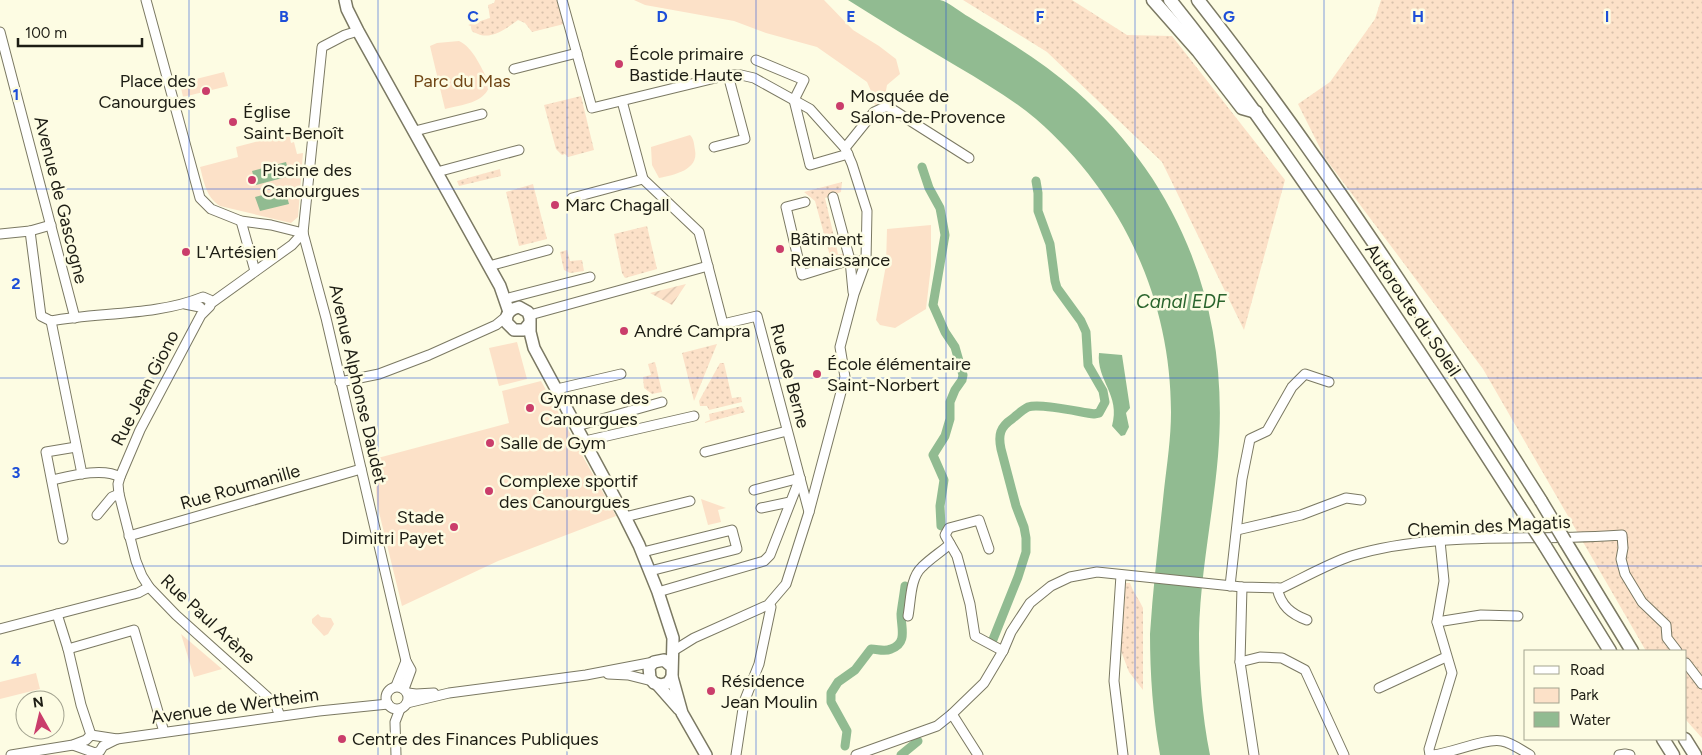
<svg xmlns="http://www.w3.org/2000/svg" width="1702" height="755" font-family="Figtree,sans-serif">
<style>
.grass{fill:url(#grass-dots)}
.park{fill:#fce1c8}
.garden{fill:url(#garden-furrows)}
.water{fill:#91bb91}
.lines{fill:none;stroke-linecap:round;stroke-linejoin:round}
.canal{stroke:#91bb91;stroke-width:9}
.minor-casing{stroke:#7b7963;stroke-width:11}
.major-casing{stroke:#7b7963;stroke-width:14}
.highway-casing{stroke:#7b7963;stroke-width:15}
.minor{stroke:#fff;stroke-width:9}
.major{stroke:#fff;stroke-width:11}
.highway{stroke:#fff;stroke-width:12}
.highway-bridge-casing{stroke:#7b7963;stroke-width:15;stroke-linecap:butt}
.highway-bridge{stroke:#fff;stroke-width:12}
.grid{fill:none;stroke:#1d4ed8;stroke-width:1;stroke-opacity:0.55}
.poi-dot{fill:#ca3d6b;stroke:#fdfce3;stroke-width:2}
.labels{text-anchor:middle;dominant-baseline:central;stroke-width:5;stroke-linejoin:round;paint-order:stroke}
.poi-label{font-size:18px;fill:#1d1d14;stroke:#fdfce3;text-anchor:start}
.park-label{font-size:18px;fill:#704616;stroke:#fdfce3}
.street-label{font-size:18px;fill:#1d1d14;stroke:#fdfce3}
.water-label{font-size:19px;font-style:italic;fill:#2a642d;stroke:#fdfce3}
.grid-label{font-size:16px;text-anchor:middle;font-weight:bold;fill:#1d4ed8;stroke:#fdfce3;stroke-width:5;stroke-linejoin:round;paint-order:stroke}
</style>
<defs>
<pattern id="grass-dots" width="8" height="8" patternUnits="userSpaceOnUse" patternTransform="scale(1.25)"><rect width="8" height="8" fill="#fce1c8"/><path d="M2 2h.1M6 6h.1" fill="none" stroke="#d8c1ab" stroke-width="1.8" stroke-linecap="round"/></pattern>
<pattern id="garden-furrows" width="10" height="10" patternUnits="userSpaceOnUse" patternTransform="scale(1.25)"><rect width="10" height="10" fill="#fce1c8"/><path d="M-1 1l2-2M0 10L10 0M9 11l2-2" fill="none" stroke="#d8c1ab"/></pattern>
</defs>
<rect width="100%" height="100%" fill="#fdfce3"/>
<!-- grass -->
<g class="grass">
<path d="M495 0H558L564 24 532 32 525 23 518 20C507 28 491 40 478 34 473 32 471 32 471 26L468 25 490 18 488 5 494 3Z"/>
<path d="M963 0H1072L1127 35 1172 36 1285 180 1244 330 1162 162 1047 52Z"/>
<path d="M1381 0H1702V738L1686 720V651H1646L1483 369 1325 158 1298 104 1330 82 1375 19Z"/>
<path d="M581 96 594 150 568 157 565 154 562 155 556 149 544 105Z"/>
<path d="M500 169 501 176 459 186 457 181Z"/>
<path d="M842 182 841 192 825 198 838 254H846L842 259 828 262 824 257 830 256 815 201 804 192Z"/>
<path d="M533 184 547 239 519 246 506 192Z"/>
<path d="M647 226 657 269 625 278 622 273 614 234Z"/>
<path d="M567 250 570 261 582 260 584 271 570 273 564 270 560 252Z"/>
<path d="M717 344 694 401 682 353Z"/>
<path d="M655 362 662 392 652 394 644 388 643 377 651 375 648 364Z"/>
<path d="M720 363H724L732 398 741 397 742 402 709 410 707 406H700L699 401Z"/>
<path d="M742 406 745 412 705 423V422L710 420 709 414Z"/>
<path d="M1126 583H1130C1133 592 1139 599 1143 608V690L1129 672 1121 651 1123 585Z"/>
</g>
<!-- park -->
<g class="park">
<path d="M634 0H824L853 30 879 46 896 59 900 74 887 85 884 102 876 105 873 103 871 91 867 82 817 47 766 33 734 21 645 5Z"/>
<path d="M459 41C474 48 482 70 490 84 486 103 461 105 445 109L430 46 437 43Z"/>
<path d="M224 72 228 86 183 97 180 83Z"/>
<path d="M289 133 291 143 294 142 297 154 303 153 298 217 291 223 220 206C206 197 204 182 200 167L238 157 236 147Z"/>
<path d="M690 135C694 139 694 144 695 150 699 170 674 175 659 178L652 165 651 147Z"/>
<path d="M931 225V266L926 309 895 328 880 325 876 320 886 265 887 229Z"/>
<path d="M517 342 527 379 499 386 489 348Z"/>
<path d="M541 381 616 516 498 561 402 606 377 504 374 459 509 423 502 391Z"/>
<path d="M701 499 726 508 718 510 721 522 708 525Z"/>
<path d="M318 614 321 617 331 618 334 624 328 634 324 636 312 623V619Z"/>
<path d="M181 634 222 669 194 677Z"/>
<path d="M36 673 40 689 0 699V682Z"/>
</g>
<!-- garden -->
<path class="garden" d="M686 284 672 305 650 293Z"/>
<!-- water -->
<g class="water">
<path d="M848 0C869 0 890 0 911 0 920 0 931 0 940 0 949 2 960 12 969 17 1006 40 1043 62 1076 91 1184 186 1230 315 1218 456 1213 515 1200 575 1199 634 1199 675 1202 715 1210 755H1160C1153 715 1150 675 1150 634 1153 586 1159 538 1164 490 1167 464 1171 438 1171 412 1171 298 1121 193 1036 119 1012 99 985 83 958 67 921 45 884 23 848 0Z"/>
<path d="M286 162 290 176 256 185 252 171Z"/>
<path d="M285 189 289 204 260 211 255 197Z"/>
<path d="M1099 353 1122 355 1130 408 1126 413 1129 427 1125 435 1121 436 1112 426C1121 395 1096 380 1099 353Z"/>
</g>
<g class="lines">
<!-- canal -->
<g class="canal">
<path d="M922 167 929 188 940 208 945 235 933 305 945 332 955 347 963 375 962 380 955 390 950 402V419L945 436 933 455 944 480 940 506 941 526"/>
<path d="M992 642 1018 577 1026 552V538L1024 527 1016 506 1001 449C998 435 1000 427 1012 419 1017 415 1022 410 1028 407 1040 403 1079 412 1094 414L1099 413 1105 402 1103 391 1088 365 1086 332 1081 321 1057 288 1055 281 1050 244 1038 211V193L1036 181"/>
<path d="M845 746 847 731 831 702V693L838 682 855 670 871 649C878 649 884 652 891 649 908 643 901 628 901 614 902 605 904 595 905 586"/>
<path d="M901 755 918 741"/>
</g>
<!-- minor casing -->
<g class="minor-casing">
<g id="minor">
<path d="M146 0 200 198 211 209 241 221 271 225 303 233"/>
<path d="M562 0 592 108 728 75H741L754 78 810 109 845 148 852 164 867 211 866 261 854 294 840 347 845 377 809 512 786 584 768 605 694 638 673 651"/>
<path d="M358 31 345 35 322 47 303 233 326 318 394 610 406 661 411 670 404 689"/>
<path d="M0 32 75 318"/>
<path d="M756 60 804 80 794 100 810 165 848 154"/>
<path d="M514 69 577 53"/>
<path d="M622 101 643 179"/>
<path d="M415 131 482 114"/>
<path d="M714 147 745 139 728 75"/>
<path d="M845 148 874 112 887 106 969 158"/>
<path d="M437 172 519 150"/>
<path d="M643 179 699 232 723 324 757 316 809 512"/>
<path d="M833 197 850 260 853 292"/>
<path d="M572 198 643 179"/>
<path d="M805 202 786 207 802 275 850 260 866 261"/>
<path d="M241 221 255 271"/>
<path d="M30 231 41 316 51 321C100 312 156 316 203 297L210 300V306L201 315 140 430 120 477 118 484 119 494 136 561 142 576 149 587 176 615 272 701 276 706 280 716"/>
<path d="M0 234 30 231 51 225"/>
<path d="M489 266 548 250"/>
<path d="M509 298 590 277"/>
<path d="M185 304 200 307"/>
<path d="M210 304 292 245 303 233"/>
<path d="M530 315 708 266"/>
<path d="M51 321 82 474"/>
<path d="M340 382 379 374 429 355 496 325 507 316"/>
<path d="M557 389 621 374"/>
<path d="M577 426 662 402"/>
<path d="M585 441 694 416"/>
<path d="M705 452 787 431"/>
<path d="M52 480C70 476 103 467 120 477"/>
<path d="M754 490 800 478"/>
<path d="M761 508 790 502"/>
<path d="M97 515 112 497 119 494"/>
<path d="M625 517 690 501"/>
<path d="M1237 530 1301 515 1346 498 1361 500"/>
<path d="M129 536 361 469"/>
<path d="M63 539 46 452 76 447"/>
<path d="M989 549 979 520 949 528 945 535 957 556 970 604 975 636 1003 651"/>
<path d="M643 552 732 530 737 549 650 571"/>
<path d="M1121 575 1114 681 1123 755"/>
<path d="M1230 586 1242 479 1250 439 1267 431 1292 387 1305 374 1329 382"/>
<path d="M1242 587 1240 662 1254 755"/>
<path d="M1277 588C1281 606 1291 614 1307 620"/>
<path d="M658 592 764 561 770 555 800 478"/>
<path d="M57 614 68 649 81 705 91 735"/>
<path d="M908 616C911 600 910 578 922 567 931 558 941 552 950 544"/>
<path d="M1437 622 1481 615 1518 616"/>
<path d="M0 629 138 593 149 587"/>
<path d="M68 649 134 630 164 732"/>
<path d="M1240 662 1260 657 1282 658 1305 670 1344 755"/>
<path d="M1686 663 1702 684"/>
<path d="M608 674 628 675 652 681"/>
<path d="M396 686 406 661"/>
<circle cx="397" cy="698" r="11"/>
<path d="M1379 688 1446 657"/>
<path d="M408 693 416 694 434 693"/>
<path d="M407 703 449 693 586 675 654 662"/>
<path d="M952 714 978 755"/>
<path d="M73 745 95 753 100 751 103 746 117 739"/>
<path d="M11 755 73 745 86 740 91 735 117 739 319 711 388 704"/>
<path d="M396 755 395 722 400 709"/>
<path d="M736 755 744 702 759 664 771 607"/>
<path d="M856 755 937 726 952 714 984 683 1003 651 1011 632 1030 603 1051 586 1070 577 1097 572 1242 587 1282 588C1303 578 1330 563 1351 556 1438 530 1533 542 1622 535L1623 548 1621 559 1625 574 1642 602 1666 625 1667 638 1677 651"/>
<path d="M1430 755 1429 749 1452 673 1437 622 1444 581 1440 541"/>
<path d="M1433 755C1453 753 1484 738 1502 741 1512 743 1521 750 1530 755"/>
<path d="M1619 755 1625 754 1630 755"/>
</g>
</g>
<!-- major casing -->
<g class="major-casing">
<g id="major">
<path d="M345 0 347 9 358 31 500 286 509 312"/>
<path d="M529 324 524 330H514L507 323C505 314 510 309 519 307L528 312 530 318V332L534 348 625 517 639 545 658 592 673 638 672 677 668 683 661 685 654 683 650 678 649 667 654 662 664 660 672 667"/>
<path d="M672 677 682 713 706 755"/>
<path d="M657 684 679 709"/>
</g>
</g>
<!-- highway casing -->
<g class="highway-casing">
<g id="highway">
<path d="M1153 0 1198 51 1242 108 1256 112"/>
<path d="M1170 0C1224 67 1273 137 1322 208 1390 306 1455 406 1519 506"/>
<path d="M1198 0C1323 159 1433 330 1541 501"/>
<path d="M1565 541 1632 651"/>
<path d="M1545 546 1610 651"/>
<path d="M1663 739 1673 755"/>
<path d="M1685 739 1695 755"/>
</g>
</g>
<!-- minor -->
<use href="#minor" class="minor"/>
<!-- major -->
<use href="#major" class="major"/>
<!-- highway -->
<use href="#highway" class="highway"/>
<!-- highway-bridge casing -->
<g class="highway-bridge-casing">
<g id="highway-bridge">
<path d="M1541 501 1565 541"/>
<path d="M1519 506 1545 546"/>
</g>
</g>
<!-- highway-bridge -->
<use href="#highway-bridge" class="highway-bridge"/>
</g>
<!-- grid -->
<path class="grid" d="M189 0V755M378 0V755M567 0V755M756 0V755M946 0V755M1135 0V755M1324 0V755M1513 0V755M0 189H1702M0 378H1702M0 566H1702"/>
<!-- markers -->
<g class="poi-dot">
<circle cx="619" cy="64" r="5"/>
<circle cx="206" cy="91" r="5"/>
<circle cx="840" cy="106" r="5"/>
<circle cx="233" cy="122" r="5"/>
<circle cx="252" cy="180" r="5"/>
<circle cx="555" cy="205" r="5"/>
<circle cx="780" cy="249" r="5"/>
<circle cx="186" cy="252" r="5"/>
<circle cx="624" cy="331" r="5"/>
<circle cx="817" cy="374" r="5"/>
<circle cx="530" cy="408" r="5"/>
<circle cx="490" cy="443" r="5"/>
<circle cx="489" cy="491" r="5"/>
<circle cx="454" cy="527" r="5"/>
<circle cx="711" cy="691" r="5"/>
<circle cx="342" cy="739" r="5"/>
</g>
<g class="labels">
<!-- poi labels -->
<g class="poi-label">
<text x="629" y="54">École primaire<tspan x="629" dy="21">Bastide Haute</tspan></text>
<text x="196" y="81" text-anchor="end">Place des<tspan x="196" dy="21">Canourgues</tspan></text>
<text x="850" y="96">Mosquée de<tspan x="850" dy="21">Salon-de-Provence</tspan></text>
<text x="243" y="112">Église<tspan x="243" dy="21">Saint-Benoît</tspan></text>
<text x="262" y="170">Piscine des<tspan x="262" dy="21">Canourgues</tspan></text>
<text x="565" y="205">Marc Chagall</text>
<text x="790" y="239">Bâtiment<tspan x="790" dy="21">Renaissance</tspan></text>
<text x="196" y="252">L'Artésien</text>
<text x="634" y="331">André Campra</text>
<text x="827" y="364">École élémentaire<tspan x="827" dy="21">Saint-Norbert</tspan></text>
<text x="540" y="398">Gymnase des<tspan x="540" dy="21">Canourgues</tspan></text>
<text x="500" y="443">Salle de Gym</text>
<text x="499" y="481">Complexe sportif<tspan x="499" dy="21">des Canourgues</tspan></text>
<text x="444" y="517" text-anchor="end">Stade<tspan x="444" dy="21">Dimitri Payet</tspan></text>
<text x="721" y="681">Résidence<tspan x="721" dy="21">Jean Moulin</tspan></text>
<text x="352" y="739">Centre des Finances Publiques</text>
</g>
<!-- park labels -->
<g class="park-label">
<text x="462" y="81">Parc du Mas</text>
</g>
<!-- street labels -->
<g class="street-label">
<text transform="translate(61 200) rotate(76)">Avenue de Gascogne</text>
<text transform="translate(1413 310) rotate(56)">Autoroute du Soleil</text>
<text transform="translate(790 376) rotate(75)">Rue de Berne</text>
<text transform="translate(358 384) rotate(77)">Avenue Alphonse Daudet</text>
<text transform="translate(145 388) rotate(-63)">Rue Jean Giono</text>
<text transform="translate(240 487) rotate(-16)">Rue Roumanille</text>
<text transform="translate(1489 526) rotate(-3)">Chemin des Magatis</text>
<text transform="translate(208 619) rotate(43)">Rue Paul Arène</text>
<text transform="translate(235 706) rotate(-8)">Avenue de Wertheim</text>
</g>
<!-- water labels -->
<g class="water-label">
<text x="1181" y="301">Canal EDF</text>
</g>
</g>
<g class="grid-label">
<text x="284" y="22">B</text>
<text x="473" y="22">C</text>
<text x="662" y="22">D</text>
<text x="851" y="22">E</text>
<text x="1040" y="22">F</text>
<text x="1229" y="22">G</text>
<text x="1418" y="22">H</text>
<text x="1607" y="22">I</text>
<text x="16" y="100">1</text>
<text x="16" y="289">2</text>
<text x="16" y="478">3</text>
<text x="16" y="666">4</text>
</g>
<!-- legend -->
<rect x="1524" y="650" width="162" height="90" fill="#fdfce3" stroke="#a3a390"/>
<rect x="1534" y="666" width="25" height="8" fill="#ffffff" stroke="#a3a390"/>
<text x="1570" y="675" font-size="15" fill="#1d1d14">Road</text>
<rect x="1534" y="688" width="25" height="15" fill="#fce1c8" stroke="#a3a390"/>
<text x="1570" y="700" font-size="15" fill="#1d1d14">Park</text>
<rect x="1534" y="712" width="25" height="15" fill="#91bb91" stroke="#a3a390"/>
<text x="1570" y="725" font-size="15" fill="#1d1d14">Water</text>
<!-- north arrow -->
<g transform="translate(40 715) rotate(352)"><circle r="24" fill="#fdfce3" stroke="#a3a390"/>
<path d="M0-4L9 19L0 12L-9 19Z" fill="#ca3d6b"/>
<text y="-8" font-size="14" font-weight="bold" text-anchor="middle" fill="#1d1d14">N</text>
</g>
<!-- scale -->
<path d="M18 38v8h124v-8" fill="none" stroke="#1d1d14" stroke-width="2.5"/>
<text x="25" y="38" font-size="15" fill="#1d1d14" stroke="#fdfce3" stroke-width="4" paint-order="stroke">100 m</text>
</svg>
